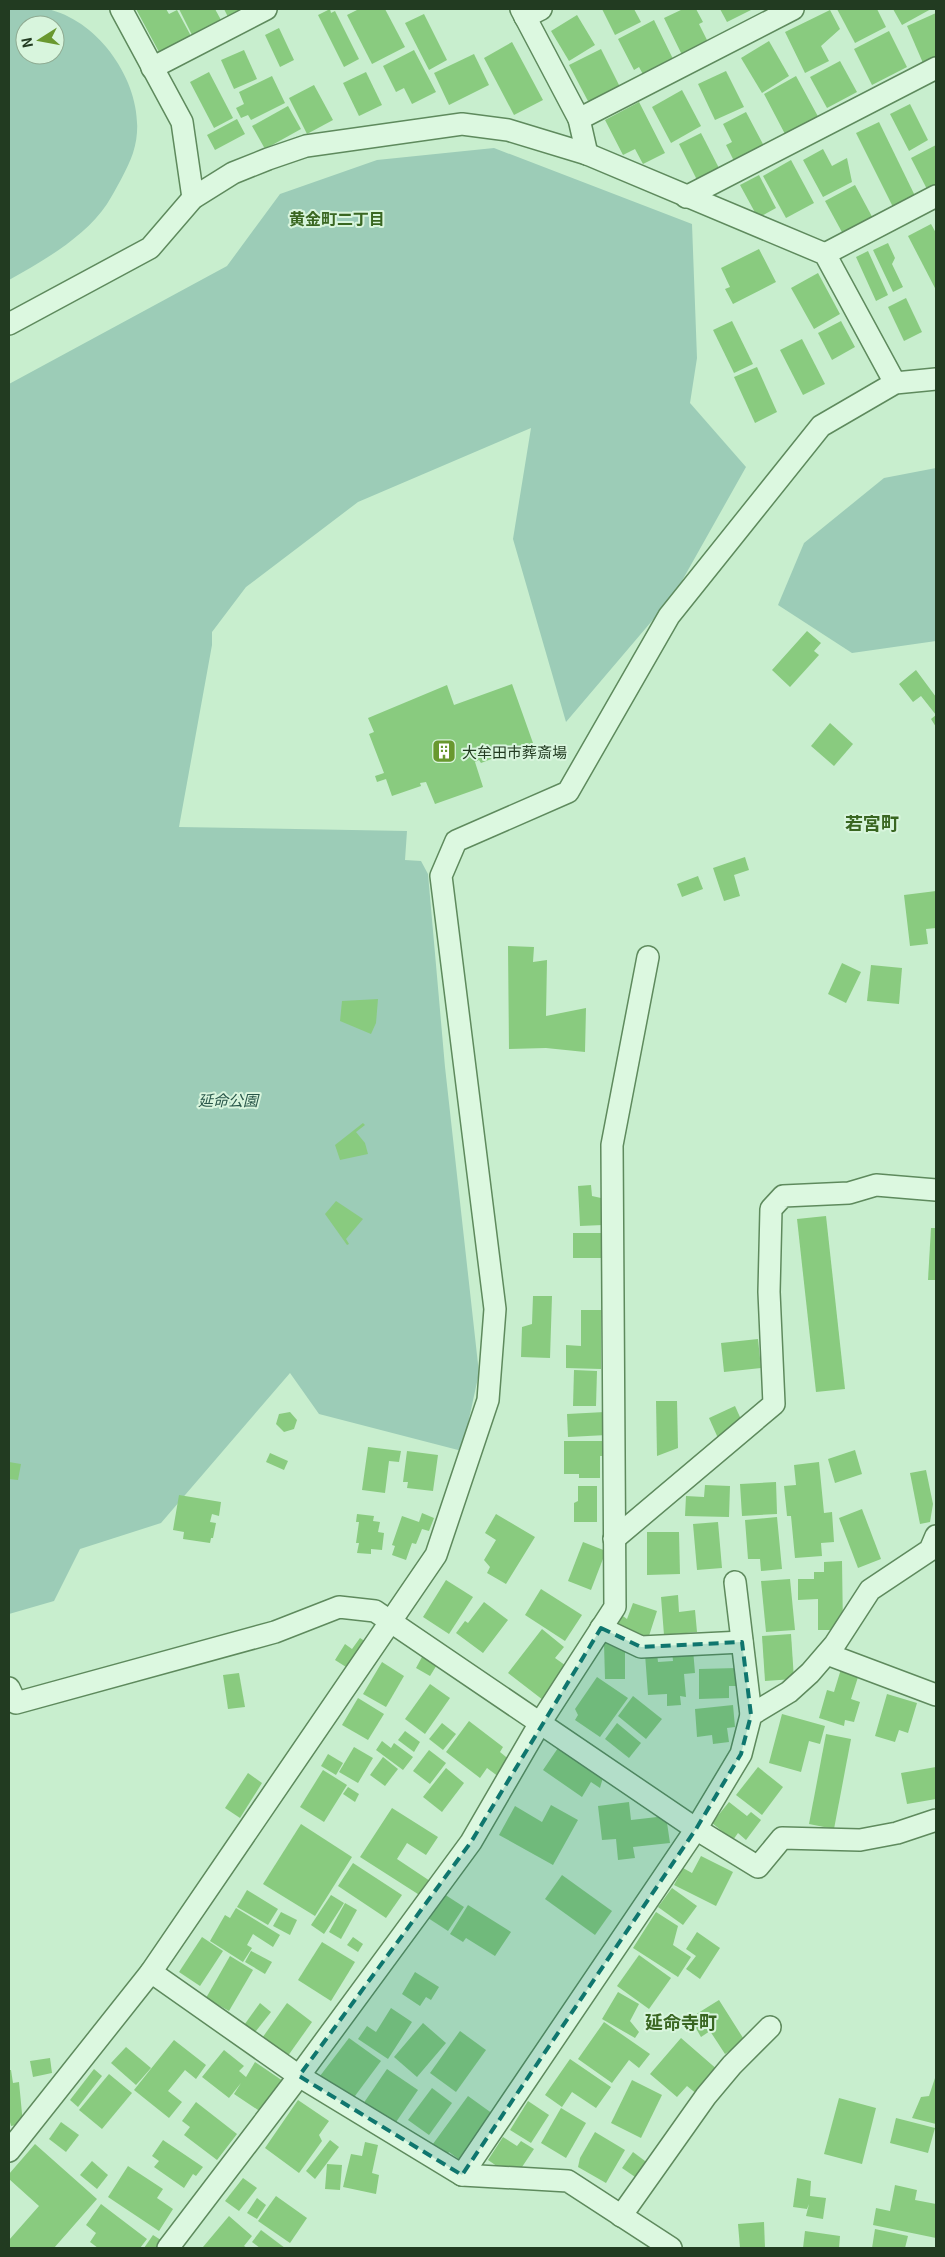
<svg xmlns="http://www.w3.org/2000/svg" width="945" height="2257" font-family="Georgia,'Noto Sans JP',serif">
<style>
.green{fill:#9cccb7;fill-rule:evenodd}
.building{fill:#89cb7f}
.lines{fill:none;stroke-linecap:round;stroke-linejoin:round}
.street-casing{stroke:#5e8a5d;stroke-width:24}
.street{stroke:#dcf8e0;stroke-width:21}
.marked{fill:#0f766e;fill-opacity:0.2;stroke:#0f766e;stroke-width:4;stroke-dasharray:10 6;stroke-linejoin:round}
.labels{text-anchor:middle;dominant-baseline:central;stroke-width:4;stroke-linejoin:round;paint-order:stroke}
.poi-label{font-size:15px;fill:#223b21;stroke:#d8f5dd;text-anchor:start}
.park-label{font-size:15px;font-style:italic;fill:#285649;stroke:#d8f5dd}
.neighbourhood-label{font-size:16px;font-weight:bold;fill:#396621;stroke:#d8f5dd}
.quarter-label{font-size:18px;font-weight:bold;fill:#396621;stroke:#d8f5dd}
</style>
<rect width="100%" height="100%" fill="#c8eece"/>
<!-- green -->
<g class="green">
<path d="M9 9C21 9 35 7 47 9 104 21 152 96 133 153 128 168 115 191 107 204 85 237 43 261 9 280ZM25 25H55V55H25Z"/>
<path d="M494 148 692 224 697 358 690 403 746 467 674 595 566 722 513 539 531 428 358 502 246 587 212 632V645L179 827 407 831 405 860 421 861 428 874 445 1067 479 1373 462 1451 319 1414 290 1373 161 1523 80 1549 54 1601 9 1614V384L227 266 280 194 377 160Z"/>
<path d="M936 468V641L852 653 778 605 804 543 884 478Z"/>
</g>
<!-- building -->
<g class="building">
<path d="M136 9H166L169 14 177 10 191 36 159 52Z"/>
<path d="M179 9H215L221 20 192 35Z"/>
<path d="M224 9H250L229 19Z"/>
<path d="M330 9 331 13 335 11 359 59 344 67 318 15Z"/>
<path d="M359 9H385L405 47 372 64 347 15Z"/>
<path d="M602 9H634L641 22 615 35Z"/>
<path d="M683 9H696L703 22 699 24 709 44 683 57 664 18Z"/>
<path d="M720 9H753L727 22Z"/>
<path d="M837 9H877L886 27 855 43Z"/>
<path d="M893 9H931L902 25Z"/>
<path d="M830 10 840 29 821 46 829 61 805 73 785 32Z"/>
<path d="M936 13V57L923 63 907 26Z"/>
<path d="M424 14 447 60 429 70 405 23Z"/>
<path d="M577 15 595 45 569 61 551 31Z"/>
<path d="M654 20 675 63 645 78 639 67 634 70 618 39Z"/>
<path d="M279 28 294 60 280 67 265 35Z"/>
<path d="M889 31 907 67 872 85 854 49Z"/>
<path d="M769 41 789 76 762 93 741 58Z"/>
<path d="M512 42 543 100 514 115 484 58Z"/>
<path d="M601 49 620 87 589 103 569 65Z"/>
<path d="M244 50 257 79 234 89 221 60Z"/>
<path d="M414 50 436 92 412 104 404 88 396 92 383 66Z"/>
<path d="M474 54 489 85 449 105 434 73Z"/>
<path d="M840 61 857 92 827 108 810 77Z"/>
<path d="M726 71 744 107 715 120 698 84Z"/>
<path d="M209 72 233 118 214 128 190 82Z"/>
<path d="M366 72 382 105 359 116 343 83Z"/>
<path d="M272 76 285 103 251 120 248 115 241 118 236 108 244 104 239 92Z"/>
<path d="M796 76 821 122 806 130 803 124 785 134 764 94Z"/>
<path d="M314 85 333 120 307 134 289 98Z"/>
<path d="M682 90 701 126 671 143 652 107Z"/>
<path d="M639 102 665 153 643 164 635 149 623 155 605 120Z"/>
<path d="M910 104 928 140 909 151 890 114Z"/>
<path d="M288 106 301 129 265 149 252 126Z"/>
<path d="M746 112 764 146 734 161 726 145 732 142 723 124Z"/>
<path d="M237 119 245 134 215 150 207 135Z"/>
<path d="M879 122 918 202 896 213 856 133Z"/>
<path d="M701 133 721 172 699 184 679 144Z"/>
<path d="M936 145V192L930 195 911 158Z"/>
<path d="M823 149 832 166 847 158 852 182 823 197 803 160Z"/>
<path d="M791 160 814 203 786 218 763 176Z"/>
<path d="M759 175 776 208 758 218 740 185Z"/>
<path d="M855 185 876 224 843 234 825 201Z"/>
<path d="M931 224 936 233V290L908 236Z"/>
<path d="M888 243 895 258 892 264 903 287 893 292 873 250Z"/>
<path d="M759 249 776 282 733 304 725 289 730 287 721 268Z"/>
<path d="M868 251 888 295 876 301 856 257Z"/>
<path d="M818 273 840 314 814 329 791 288Z"/>
<path d="M906 298 922 332 904 341 888 307Z"/>
<path d="M732 321 753 364 734 373 713 330Z"/>
<path d="M841 321 855 347 832 360 818 333Z"/>
<path d="M802 339 825 384 803 395 780 350Z"/>
<path d="M757 367 777 412 755 423 734 377Z"/>
<path d="M807 631 821 643 814 651 819 655 790 687 772 670Z"/>
<path d="M916 670 936 697V727L931 719 936 715 921 696 913 702 899 684Z"/>
<path d="M512 684 533 743 481 763 479 760 475 762 483 787 435 804 426 782 420 783 421 786 392 796 386 779 377 782 375 776 384 773 369 734 374 732 368 718 447 685 454 705Z"/>
<path d="M830 723 853 744 834 766 811 746Z"/>
<path d="M745 857 749 870 734 875 740 896 724 901 713 868Z"/>
<path d="M698 876 703 889 682 897 677 884Z"/>
<path d="M936 891V928L926 929 928 944 910 946 904 895Z"/>
<path d="M508 946 534 947 533 962 547 960 546 1016 586 1008 585 1052 546 1048 509 1049Z"/>
<path d="M842 963 861 972 846 1003 828 994Z"/>
<path d="M871 965 902 968 899 1004 867 1001Z"/>
<path d="M378 999 376 1023 371 1034 340 1021 342 1001Z"/>
<path d="M363 1123 365 1125 356 1132 365 1143 368 1154 340 1160 335 1145Z"/>
<path d="M591 1185 592 1196 610 1200 603 1225 580 1226 578 1186Z"/>
<path d="M336 1201 363 1219 346 1239 349 1244 347 1245 325 1214Z"/>
<path d="M826 1216 845 1389 816 1392 797 1219Z"/>
<path d="M931 1228H936V1280H928Z"/>
<rect x="573" y="1233" width="33" height="25"/>
<path d="M533 1296H552L550 1358 521 1357 522 1327 532 1324Z"/>
<path d="M581 1310H601V1369L566 1368V1345L581 1346Z"/>
<path d="M758 1339 761 1368 724 1372 721 1343Z"/>
<path d="M574 1370 597 1371 596 1406H573Z"/>
<path d="M656 1401H677L678 1448 657 1456Z"/>
<path d="M735 1406 744 1426 718 1438 709 1418Z"/>
<path d="M290 1412 297 1420 294 1429 284 1432 276 1424 279 1414Z"/>
<path d="M605 1412 607 1435 568 1437 567 1414Z"/>
<path d="M564 1441H611V1456H600V1478H579V1474H564Z"/>
<path d="M368 1447 401 1451 399 1462 389 1461 385 1493 362 1490Z"/>
<path d="M855 1450 862 1474 835 1483 828 1459Z"/>
<path d="M407 1451 438 1455 433 1491 407 1488 408 1482H403Z"/>
<path d="M270 1453 288 1461 284 1470 266 1462Z"/>
<path d="M9 1462 21 1464 18 1480 9 1479Z"/>
<path d="M819 1462 824 1513 832 1512 834 1542 821 1543 822 1556 795 1558 791 1516H787L784 1486 796 1485 794 1465Z"/>
<path d="M926 1470 933 1504 930 1522 920 1524 910 1473Z"/>
<path d="M776 1482 777 1514 742 1516 740 1484Z"/>
<path d="M705 1485 730 1486 729 1517 685 1516 686 1496 704 1497Z"/>
<path d="M578 1486H597V1522H574V1503L578 1501Z"/>
<path d="M179 1495 221 1502 219 1516 212 1514 210 1522 216 1523 213 1538H211L210 1543 183 1539 184 1532 173 1530Z"/>
<path d="M862 1509 881 1559 858 1568 839 1518Z"/>
<path d="M422 1513 434 1518 429 1531 422 1529 416 1544 412 1543 406 1560 392 1555 395 1546 392 1545 402 1516 419 1522Z"/>
<path d="M357 1514 374 1516 373 1521 380 1522 378 1532 384 1533 382 1550 371 1549V1554L357 1553 359 1543H356L359 1522H356Z"/>
<path d="M496 1514 535 1537 506 1584 487 1573 490 1567 484 1560 496 1540 485 1533Z"/>
<path d="M777 1517 782 1569 761 1571 760 1559H748L745 1520Z"/>
<path d="M718 1522 722 1568 697 1570 693 1524Z"/>
<path d="M647 1532H679L680 1574 647 1575Z"/>
<path d="M583 1542 606 1551 591 1590 568 1581Z"/>
<path d="M842 1561 843 1630H818V1599L798 1600V1579H814V1572H824V1562Z"/>
<path d="M790 1579 795 1630 766 1632 761 1581Z"/>
<path d="M446 1580 473 1597 449 1634 423 1617Z"/>
<path d="M541 1589 582 1615 565 1641 525 1615Z"/>
<path d="M678 1595 679 1612 695 1610 697 1632 664 1635 661 1597Z"/>
<path d="M484 1602 508 1620 483 1653 456 1633 465 1621 468 1623Z"/>
<path d="M633 1603 657 1611 648 1639 615 1628 620 1614 627 1619Z"/>
<path d="M542 1629 564 1647 555 1658 569 1668 543 1700 508 1673Z"/>
<path d="M791 1634 794 1679 765 1681 762 1636Z"/>
<path d="M360 1638 371 1645 354 1672 335 1660 345 1644 352 1649Z"/>
<path d="M604 1643H625V1679H605Z"/>
<path d="M428 1646 443 1655 430 1676 416 1668Z"/>
<path d="M693 1649 695 1673 684 1674 686 1697 680 1696 681 1705 667 1706V1694L648 1695 645 1654H657L658 1662 673 1661 672 1651Z"/>
<path d="M382 1662 404 1676 386 1707 363 1694Z"/>
<path d="M737 1668V1686H729V1698L699 1699V1669Z"/>
<path d="M841 1669 859 1674 851 1699 860 1702 854 1722 845 1720 844 1726 819 1718 827 1690 834 1692Z"/>
<path d="M239 1673 245 1707 228 1709 223 1675Z"/>
<path d="M597 1677 628 1698 600 1737 575 1720 578 1715 575 1709Z"/>
<path d="M430 1684 450 1698 425 1734 405 1719Z"/>
<path d="M887 1694 917 1703 908 1733 899 1730 895 1742 875 1736Z"/>
<path d="M633 1696 662 1719 646 1739 618 1716Z"/>
<path d="M358 1698 384 1714 368 1740 342 1725Z"/>
<path d="M733 1705 735 1727 727 1728 729 1742 713 1744 712 1735 697 1737 695 1709Z"/>
<path d="M782 1714 825 1726 820 1744 809 1741 801 1772 769 1763Z"/>
<path d="M469 1721 503 1747 500 1752 511 1761 499 1777 487 1768 480 1778 446 1752Z"/>
<path d="M442 1723 456 1734 443 1750 429 1739Z"/>
<path d="M617 1723 641 1743 629 1758 605 1739Z"/>
<path d="M405 1731 420 1742 414 1752 398 1740Z"/>
<path d="M826 1734 851 1739 834 1829 809 1824Z"/>
<path d="M382 1741 391 1748 394 1743 413 1757 403 1770 376 1750Z"/>
<path d="M354 1747 373 1758 358 1783 339 1772Z"/>
<path d="M558 1748 588 1769 593 1762 604 1774 600 1788 591 1782 582 1797 543 1770Z"/>
<path d="M429 1750 446 1763 430 1784 413 1771Z"/>
<path d="M328 1754 343 1763 336 1775 321 1766Z"/>
<path d="M383 1757 398 1769 385 1786 370 1775Z"/>
<path d="M758 1767 783 1787 762 1815 736 1795Z"/>
<path d="M936 1767V1799L907 1804 901 1773Z"/>
<path d="M446 1768 464 1783 442 1812 423 1797Z"/>
<path d="M323 1770 347 1785 324 1822 300 1807Z"/>
<path d="M248 1773 262 1783 240 1818 225 1808Z"/>
<path d="M348 1787 359 1794 355 1802 343 1794Z"/>
<path d="M629 1802 631 1820 666 1816 670 1843 633 1847 635 1858 618 1860 616 1839 602 1840 598 1806Z"/>
<path d="M729 1802 747 1816 751 1812 761 1820 746 1840 738 1833 733 1840 712 1823Z"/>
<path d="M551 1805 578 1820 553 1865 499 1835 515 1806 542 1822Z"/>
<path d="M392 1808 438 1837 426 1855 407 1843 397 1859 430 1881 421 1896 360 1857Z"/>
<path d="M301 1824 352 1857 315 1916 263 1884Z"/>
<path d="M701 1856 733 1872 716 1906 674 1885 683 1868 692 1873Z"/>
<path d="M353 1863 402 1895 386 1918 338 1886Z"/>
<path d="M562 1875 612 1911 595 1935 545 1899Z"/>
<path d="M672 1888 697 1906 683 1925 658 1907Z"/>
<path d="M247 1890 278 1909 268 1925 237 1907Z"/>
<path d="M444 1894 464 1907 448 1931 428 1918Z"/>
<path d="M331 1895 344 1903 324 1934 311 1925Z"/>
<path d="M345 1903 357 1910 341 1939 329 1932Z"/>
<path d="M468 1905 511 1932 495 1956 466 1938 463 1942 450 1934Z"/>
<path d="M236 1908 280 1935 273 1947 253 1934 247 1945 252 1948 243 1962 210 1941 225 1915 230 1918Z"/>
<path d="M281 1912 297 1920 290 1935 273 1926Z"/>
<path d="M656 1912 678 1926 673 1945 691 1957 678 1977 633 1948Z"/>
<path d="M697 1932 720 1948 700 1979 686 1969 696 1956 686 1949Z"/>
<path d="M202 1937 223 1951 200 1986 179 1972Z"/>
<path d="M353 1937 363 1944 358 1952 347 1945Z"/>
<path d="M322 1942 355 1962 331 2001 298 1980Z"/>
<path d="M251 1951 272 1962 265 1974 245 1962Z"/>
<path d="M639 1955 671 1978 649 2009 617 1986Z"/>
<path d="M230 1956 253 1970 229 2011 206 1998Z"/>
<path d="M415 1972 439 1987 431 2000 426 1997 420 2006 402 1994Z"/>
<path d="M618 1992 639 2004 630 2021 639 2032 635 2038 602 2019Z"/>
<path d="M719 2000 745 2041 725 2054 710 2031 701 2037 690 2018Z"/>
<path d="M260 2003 271 2012 252 2036 242 2028Z"/>
<path d="M287 2003 312 2022 285 2060 260 2041Z"/>
<path d="M391 2008 412 2022 388 2059 358 2039 367 2026 376 2032Z"/>
<path d="M604 2022 650 2054 639 2068 629 2060 612 2083 578 2059Z"/>
<path d="M423 2023 446 2043 417 2077 394 2057Z"/>
<path d="M460 2031 486 2050 456 2092 430 2073Z"/>
<path d="M349 2038 381 2061 352 2100 320 2076Z"/>
<path d="M681 2038 719 2071 698 2095 687 2086 677 2097 650 2074Z"/>
<path d="M174 2040 206 2065 196 2079 185 2070 168 2091 182 2102 169 2118 134 2090Z"/>
<path d="M126 2047 151 2068 136 2085 111 2063Z"/>
<path d="M224 2050 244 2066 239 2071 246 2077 255 2062 283 2081 261 2112 234 2094 241 2083 229 2098 202 2077Z"/>
<path d="M50 2058 52 2073 33 2077 30 2061Z"/>
<path d="M570 2059 611 2087 596 2108 572 2092 562 2107 545 2095Z"/>
<path d="M94 2069 102 2076 78 2107 70 2100Z"/>
<path d="M387 2069 418 2090 394 2125 363 2104Z"/>
<path d="M9 2070H11L13 2083 19 2082 23 2124 11 2126 9 2118Z"/>
<path d="M109 2074 132 2093 102 2129 79 2110Z"/>
<path d="M936 2075V2124L912 2118 921 2097 929 2096Z"/>
<path d="M632 2080 662 2095 641 2138 611 2123Z"/>
<path d="M432 2088 452 2103 429 2135 408 2120Z"/>
<path d="M468 2096 493 2114 460 2160 449 2152 445 2159 430 2148Z"/>
<path d="M839 2098 876 2108 862 2164 824 2154Z"/>
<path d="M298 2100 329 2121 319 2135 322 2141 299 2173 265 2148Z"/>
<path d="M528 2101 549 2115 531 2143 510 2130Z"/>
<path d="M196 2102 237 2134 217 2160 184 2135 190 2127 182 2121Z"/>
<path d="M561 2108 586 2123 566 2158 541 2143Z"/>
<path d="M896 2118 935 2128 928 2153 890 2143Z"/>
<path d="M61 2122 79 2135 66 2152 49 2139Z"/>
<path d="M595 2132 625 2150 606 2183 578 2167 580 2158Z"/>
<path d="M503 2137 517 2146 521 2141 534 2149 520 2170 512 2166 507 2173 488 2160Z"/>
<path d="M163 2140 203 2167 196 2176 193 2174 184 2188 154 2167 159 2161 152 2156Z"/>
<path d="M330 2140 339 2147 315 2179 306 2171Z"/>
<path d="M365 2142 378 2145 372 2173 379 2175 376 2194 343 2187 351 2154 362 2156Z"/>
<path d="M35 2144 97 2199 54 2248H9V2240L39 2206 9 2179V2174Z"/>
<path d="M633 2152 649 2164 638 2179 622 2168Z"/>
<path d="M92 2161 108 2175 97 2189 80 2175Z"/>
<path d="M327 2164 342 2165 340 2190 325 2189Z"/>
<path d="M128 2166 163 2189 157 2198 173 2209 159 2231 108 2197Z"/>
<path d="M243 2178 257 2188 239 2211 225 2201Z"/>
<path d="M797 2178 811 2181 810 2196 826 2198 823 2219 806 2216 809 2204 807 2209 793 2207Z"/>
<path d="M895 2185 917 2190 915 2200 936 2204V2238L873 2225 876 2208 890 2211Z"/>
<path d="M276 2196 307 2218 290 2243 258 2221Z"/>
<path d="M257 2198 266 2205 257 2219 247 2213Z"/>
<path d="M101 2204 147 2239 140 2248H98L90 2242 96 2233 86 2225Z"/>
<path d="M229 2216 252 2236 244 2246 247 2248H204L203 2247Z"/>
<path d="M764 2222 765 2248H740L738 2224Z"/>
<path d="M875 2229 908 2236 905 2248H872Z"/>
<path d="M261 2230 285 2248H260L252 2242Z"/>
<path d="M805 2231 840 2236 839 2248H803Z"/>
<path d="M153 2235 164 2242 160 2248H144Z"/>
</g>
<g class="lines">
<!-- street casing -->
<g class="street-casing">
<g id="street">
<path d="M121 9 182 122 193 198"/>
<path d="M521 9 579 119 587 154"/>
<path d="M525 17 541 9"/>
<path d="M152 68 266 9"/>
<path d="M579 119 793 9"/>
<path d="M686 197 936 68"/>
<path d="M825 254 936 196"/>
<path d="M9 324 150 248 193 198 233 173 268 159 306 146 462 124 508 130 587 154 825 254 895 383"/>
<path d="M936 1536 930 1550 870 1590 835 1644 810 1673 789 1692 751 1715 741 1754 696 1829 758 1867 782 1838 860 1840 897 1833 936 1820"/>
<path d="M614 1539 774 1404 769 1292 771 1209 783 1196 849 1193 876 1185 936 1190"/>
<path d="M735 1582 751 1715"/>
<path d="M601 1628 641 1647 742 1642"/>
<path d="M827 1654 936 1695"/>
<path d="M9 1688 16 1703 275 1632 339 1607 375 1611 696 1829 462 2175"/>
<path d="M151 1972 299 2076 462 2175 568 2181 671 2248"/>
<path d="M9 2151 151 1972 436 1555 488 1400 495 1309 441 876 456 841 568 792 669 616 821 426 895 383 936 379"/>
<path d="M621 2216 706 2096 732 2065 770 2027"/>
<path d="M168 2248 299 2076 471 1842 540 1723 615 1607 612 1145 648 957"/>
</g>
</g>
<!-- street -->
<use href="#street" class="street"/>
</g>
<!-- marked area -->
<path class="marked" d="M601 1628 641 1647 742 1642 751 1715 741 1754 696 1829 462 2175 299 2076 471 1842Z"/>
<!-- icons -->
<defs>
<g id="building-square" transform="scale(1.25)"><rect x="-9" y="-9" width="18" height="18" rx="4" fill="#69982f" stroke="#d8f5dd"/><path d="M-4-6H4V6H1V3H-1V6H-4ZM-2.5-4.3h1.7v1.8h-1.7ZM.8-4.3h1.7v1.8H.8ZM-2.5-1h1.7V.8h-1.7ZM.8-1h1.7V.8H.8Z" fill="#fff"/></g>
</defs>
<g fill-rule="evenodd">
<use href="#building-square" x="444" y="751"/>
</g>
<g class="labels">
<!-- poi labels -->
<g class="poi-label">
<text x="462" y="751">大牟田市葬斎場</text>
</g>
<!-- park labels -->
<g class="park-label">
<text x="228" y="1099">延命公園</text>
</g>
<!-- neighbourhood labels -->
<g class="neighbourhood-label">
<text x="337" y="218">黄金町二丁目</text>
</g>
<!-- quarter labels -->
<g class="quarter-label">
<text x="872" y="822">若宮町</text>
<text x="681" y="2021">延命寺町</text>
</g>
</g>
<!-- border -->
<rect width="945" height="2257" fill="none" stroke="#223b21" stroke-width="20"/>
<!-- north arrow -->
<g transform="translate(40 40) rotate(259)"><circle r="24" fill="#d8f5dd" stroke="#8fab92"/>
<path d="M0-4L9 19L0 12L-9 19Z" fill="#69982f"/>
<text y="-8" font-size="14" font-weight="bold" text-anchor="middle" fill="#223b21">N</text>
</g>
</svg>
